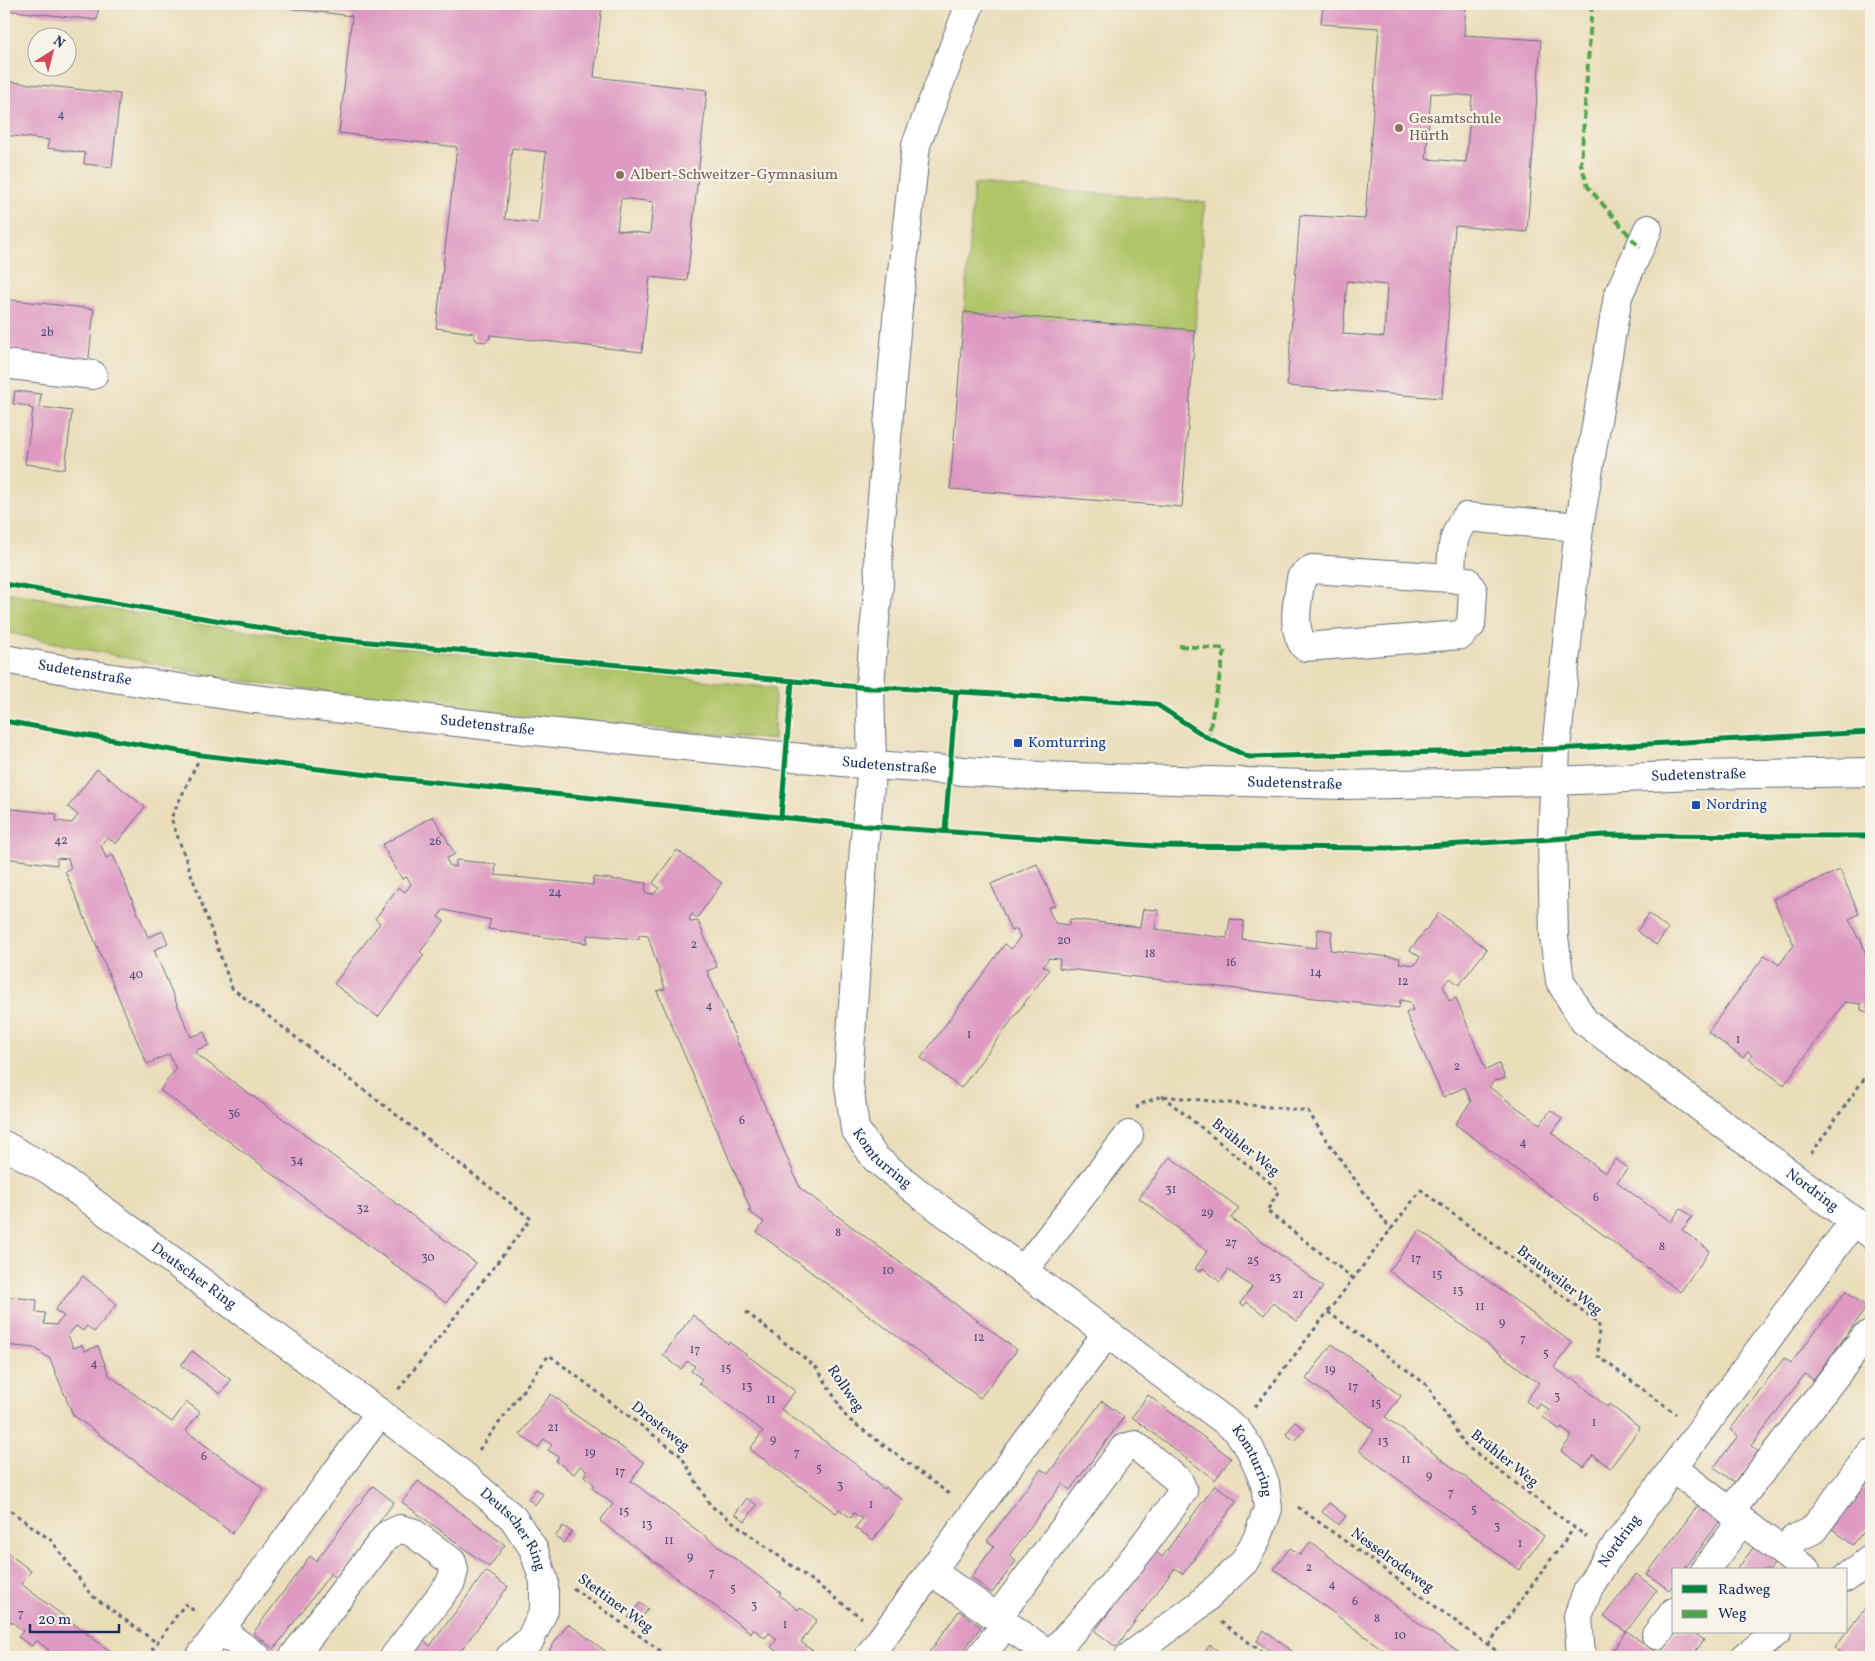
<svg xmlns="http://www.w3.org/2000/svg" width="1875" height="1661" font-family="Vollkorn,serif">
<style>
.green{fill:#b1c467;stroke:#667a62}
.building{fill:#de9ac2;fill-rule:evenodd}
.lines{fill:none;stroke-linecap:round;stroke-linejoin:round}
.minor-casing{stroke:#636c7e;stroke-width:30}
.path{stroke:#636c7e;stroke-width:3;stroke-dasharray:4 4;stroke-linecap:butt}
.minor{stroke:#fff;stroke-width:28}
.quiet{stroke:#4fa44a;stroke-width:4;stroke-dasharray:8 4;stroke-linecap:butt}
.cycleway-casing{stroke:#f7f3e8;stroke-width:8}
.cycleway{stroke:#00873e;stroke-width:5}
.education-dot{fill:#8d6e63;stroke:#f7f3e8;stroke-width:2}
.transit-dot{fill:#1a4fb4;stroke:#f7f3e8;stroke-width:2}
.labels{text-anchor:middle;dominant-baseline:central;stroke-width:4.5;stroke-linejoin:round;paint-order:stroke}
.number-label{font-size:12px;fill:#4c4a77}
.education-label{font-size:15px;fill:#785e54;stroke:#f7f3e8;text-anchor:start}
.street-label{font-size:15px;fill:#1b2f5e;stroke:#f7f3e8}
.transit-label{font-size:15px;fill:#164399;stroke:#f7f3e8;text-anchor:start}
</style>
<rect width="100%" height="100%" fill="#f7f3e8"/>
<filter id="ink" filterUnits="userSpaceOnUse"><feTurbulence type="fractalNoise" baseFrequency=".02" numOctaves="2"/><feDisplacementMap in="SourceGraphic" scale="10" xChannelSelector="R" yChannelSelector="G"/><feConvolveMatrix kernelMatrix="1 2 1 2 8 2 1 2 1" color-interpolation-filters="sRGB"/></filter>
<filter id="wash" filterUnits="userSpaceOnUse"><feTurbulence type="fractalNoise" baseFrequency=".0096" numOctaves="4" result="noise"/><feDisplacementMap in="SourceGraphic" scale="20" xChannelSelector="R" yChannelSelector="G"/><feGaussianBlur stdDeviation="1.12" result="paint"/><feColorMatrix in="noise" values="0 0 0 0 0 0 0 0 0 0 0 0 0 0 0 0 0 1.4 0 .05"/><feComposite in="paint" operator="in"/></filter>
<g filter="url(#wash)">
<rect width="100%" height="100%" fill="#eaddba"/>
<!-- green -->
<g class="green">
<path d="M974 184 1205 202 1195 330 964 312Z"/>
<path d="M4 592 247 631 775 688 774 740 461 710 222 678 4 632Z"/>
</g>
<g id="blocks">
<!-- building -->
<g class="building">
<path d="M4 4H99L97 20 4 10Z"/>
<path d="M253 4H602L594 77 707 90 687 281 650 277 642 352 490 335V338L485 342 477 341 474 336V333L436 328 457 147 339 133 352 16ZM512 148 546 152 538 223 505 219ZM621 198 653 202 650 234 617 230Z"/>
<path d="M1323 4H1466L1464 35 1541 40 1527 232 1455 226 1442 398 1287 386 1300 215 1365 219 1379 28 1321 24ZM1431 93 1472 96 1466 162 1426 159ZM1347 281 1387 285 1384 337 1343 334Z"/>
<path d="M4 81 120 94 112 167 84 164 85 153 47 148 49 140 4 135Z"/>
<path d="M4 299 94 309 88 366 4 356Z"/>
<path d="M964 312 1195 330 1182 507 950 489Z"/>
<path d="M15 391 41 394 39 407 72 411 65 469 25 464 33 409 29 408V406L13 404Z"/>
<path d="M97 769 145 807 116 844 107 837 101 845 106 858 113 855 148 937 163 931 168 944 154 950 191 1037 204 1032 209 1045 196 1050 195 1053 476 1263 446 1303 160 1090 176 1069 169 1054 147 1064 65 871 71 868 68 859 57 858V865L4 858V808L57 814 56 821 72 823 78 815 68 807Z"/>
<path d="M433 816 455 854 446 859 450 866 456 867V860L496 864 495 875 593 885V877L646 883 645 893 654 894 659 888 653 883 677 850 722 883 697 918 692 914 689 919 691 922 698 921 717 967 707 971 800 1188 1017 1350 980 1398 757 1232 764 1222 748 1211 751 1210 657 991 665 989 648 936 639 935V939L587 935V943L488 929 491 920 443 910 438 917 444 921 420 952 424 955 378 1017 334 984 380 923 375 919 398 887 405 892 411 884 407 877 402 879 382 845Z"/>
<path d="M1037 864 1055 905 1048 908 1055 923 1069 925 1070 919 1140 927 1143 909 1158 910 1155 929 1227 938 1230 919 1244 921 1242 939 1316 948 1318 929 1332 931 1330 950 1400 958 1399 963 1415 965 1420 957 1410 950 1439 913 1487 949 1459 985 1450 978 1443 986 1449 1001 1456 998 1486 1070 1499 1064 1505 1078 1497 1081 1496 1079 1489 1087 1540 1124 1551 1110 1562 1119 1552 1133 1605 1173 1616 1159 1628 1168 1617 1182 1671 1222 1681 1208 1692 1217 1682 1230 1710 1251 1680 1292 1455 1124 1471 1102 1465 1087 1443 1097 1406 1013 1413 1010 1410 1002 1400 1000 1399 1008 1059 968 1060 959 1049 958 1043 966 1049 970 961 1088 921 1058 1005 944 1011 949 1020 937 1017 929 1011 931 991 884Z"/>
<path d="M1840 870 1859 914 1849 919 1858 938 1860 937 1867 958 1871 959V1013L1861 1010V1004L1845 1002 1784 1085 1749 1059 1752 1055 1748 1052 1743 1058 1708 1032 1765 955 1779 965 1794 945 1773 899Z"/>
<path d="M1649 914 1668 929 1656 945 1637 931Z"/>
<path d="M1170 1157 1239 1208 1231 1218 1323 1287 1297 1321 1273 1303 1264 1315 1247 1302 1244 1306 1240 1303 1252 1287 1228 1270 1220 1282 1203 1268 1200 1272 1195 1269 1207 1251 1139 1198Z"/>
<path d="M1420 1230 1572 1343 1554 1367 1571 1380 1573 1378 1607 1407 1609 1404 1640 1428 1610 1468 1593 1455 1584 1467 1561 1451 1572 1436 1562 1428 1560 1430 1543 1417 1549 1410 1540 1404 1537 1409 1526 1401 1539 1383 1389 1271Z"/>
<path d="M83 1276 117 1304 94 1332 87 1326 83 1331 76 1326 68 1335 73 1348 82 1345 85 1351 98 1346 109 1375 172 1422 187 1402 200 1412 186 1431 264 1489 232 1533 73 1415 50 1359 35 1348 4 1345V1296L37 1300 36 1312 45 1313 44 1324 56 1325 64 1316 55 1310Z"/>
<path d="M1846 1291 1867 1307 1813 1380 1805 1374 1751 1446 1758 1452 1735 1483 1714 1467 1738 1436 1730 1430 1784 1358 1791 1363Z"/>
<path d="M693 1315 728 1344 729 1342 795 1391 781 1409 866 1472 865 1474 884 1489 885 1487 903 1500 873 1540 855 1528 862 1519 854 1513 851 1518 839 1509 836 1513 750 1449 763 1431 699 1383 702 1379 691 1371 695 1366 687 1361 681 1369 663 1355Z"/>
<path d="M1332 1344 1401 1396 1385 1417 1544 1536 1519 1570 1359 1450 1374 1430 1306 1379Z"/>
<path d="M192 1351 231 1380 220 1394 181 1365Z"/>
<path d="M551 1394 568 1407 567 1409 644 1463 631 1481 781 1593 779 1595 798 1610 800 1607 817 1620 801 1642 813 1651 808 1657H783L771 1647 777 1639 769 1633 765 1638 753 1629 751 1633 600 1521 613 1504 592 1488 594 1484 584 1476 588 1471 580 1466 574 1474 556 1461 559 1457 548 1450 552 1445 544 1439 538 1448 520 1434Z"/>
<path d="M1148 1395 1231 1458 1215 1480 1132 1417Z"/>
<path d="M1102 1401 1124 1417 1070 1490 1062 1484 1009 1556 1016 1561 992 1593 971 1577 994 1546 987 1541 1041 1469 1048 1474Z"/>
<path d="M1295 1422 1305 1429 1295 1441 1286 1434Z"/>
<path d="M1871 1476V1521L1853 1545 1832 1529Z"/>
<path d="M418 1481 505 1545 489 1567 402 1502Z"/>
<path d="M1215 1485 1237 1501 1183 1574 1175 1568 1116 1647 1095 1631 1155 1551 1162 1557Z"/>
<path d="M373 1486 394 1502 337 1579 331 1573 274 1649 253 1633 310 1556 316 1561Z"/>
<path d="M536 1489 543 1494 535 1505 528 1499Z"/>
<path d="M747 1498 757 1505 745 1521 735 1514Z"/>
<path d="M1701 1501 1723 1517 1684 1570H1674V1583L1669 1590 1647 1574Z"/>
<path d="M1329 1503 1346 1516 1339 1525 1322 1512Z"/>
<path d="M563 1526 572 1532 564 1543 555 1537Z"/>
<path d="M1310 1542 1425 1628 1465 1657H1393L1274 1569 1290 1548 1300 1555Z"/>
<path d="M1757 1542 1778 1558 1770 1570H1737Z"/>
<path d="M4 1550 31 1571 21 1584 118 1657H46L44 1656 49 1650 36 1640 32 1646 18 1637 23 1631 11 1621 6 1627 4 1626V1604L8 1598 4 1595Z"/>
<path d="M486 1571 508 1587 456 1657H410L423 1640 430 1646Z"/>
<path d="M1636 1574 1657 1590 1626 1632 1604 1616Z"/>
<path d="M640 1603 648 1609 637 1625 628 1618Z"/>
<path d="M1865 1608 1871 1613V1657H1848L1835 1648Z"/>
<path d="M959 1611 981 1627 959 1657H933L928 1654Z"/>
<path d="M568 1624 580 1632 613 1657H558L549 1650Z"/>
<path d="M1264 1630 1297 1655 1296 1657H1278L1257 1641Z"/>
<path d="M1627 1631 1659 1655 1676 1632H1693L1704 1640 1691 1657H1617L1611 1653Z"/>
<path d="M1210 1645 1226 1657H1201Z"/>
</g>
</g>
</g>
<g filter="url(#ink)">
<use href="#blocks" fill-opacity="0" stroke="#636c7e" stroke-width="1"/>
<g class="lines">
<!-- minor casing -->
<g class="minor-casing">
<g id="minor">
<path id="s1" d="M970 4 916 145 898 308 878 546 879 584 874 630 870 688 872 765 864 847 848 1078 855 1129 875 1158 921 1195 1107 1333"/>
<path id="s2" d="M1648 229 1618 296 1579 527 1556 749 1552 839 1554 937 1560 981 1584 1021 1871 1234"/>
<path d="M4 364 93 375"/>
<path d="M1451 578 1312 569 1301 578C1298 600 1290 629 1305 647L1461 635 1471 625 1473 591 1467 581 1451 578C1452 553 1450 538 1466 517L1579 527"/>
<path id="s3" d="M4 659 106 677 246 698 526 730 872 765 1040 776 1341 785 1554 781 1695 775 1871 772"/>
<path id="s4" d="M4 1145 49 1170 380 1413"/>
<path d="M1023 1271 1129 1135"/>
<path d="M1673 1468 1806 1570"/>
<path d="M1730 1512 1865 1337 1871 1334"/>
<path d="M1785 1553 1794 1539 1813 1530 1871 1453"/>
<path d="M1705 1570 1742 1521"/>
<path d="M931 1571 1053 1657"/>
<path d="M1846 1578 1871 1559"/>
<path d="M997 1618 1124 1448 1135 1445 1179 1481 1183 1491C1143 1549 1099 1604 1050 1655"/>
<path d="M220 1630 257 1657"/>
<path d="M1656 1635 1674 1612"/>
<path id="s5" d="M200 1657 380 1413 462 1474 513 1518 533 1548 544 1581V1610L530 1640 510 1657"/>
<path d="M293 1657 387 1535 400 1529 412 1532 452 1562 454 1570 451 1582 394 1657"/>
<path id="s6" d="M868 1657 1107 1333 1237 1430 1250 1449 1265 1483 1268 1509 1257 1539 1244 1562 1199 1605 1129 1657"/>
<path d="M980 1657 1006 1624"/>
<path id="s7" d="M1583 1657 1581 1655 1578 1616 1589 1587 1610 1554 1854 1221"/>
<path d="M1745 1657 1777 1632"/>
</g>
</g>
<!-- path -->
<g class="path">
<path d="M201 755 171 818 232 988 531 1219 398 1390"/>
<path d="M1162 1096 1279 1190 1267 1211 1354 1279"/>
<path d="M1137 1109 1138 1105 1162 1096 1308 1111 1323 1135 1391 1230"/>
<path d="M1811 1154 1871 1069"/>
<path d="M746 1312 817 1368 847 1418 952 1496"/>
<path d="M1328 1312 1427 1385 1465 1445 1587 1537"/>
<path d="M1255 1407 1421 1190 1599 1323 1598 1356 1676 1414"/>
<path d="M479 1450 549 1355 681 1456 710 1505 862 1618"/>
<path d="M4 1506 52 1541 91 1595 157 1643"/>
<path d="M1298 1507 1505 1657"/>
<path d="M573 1588 669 1657"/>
<path d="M1221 1622 1269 1657"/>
<path d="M1488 1645 1574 1528"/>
<path d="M147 1657 185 1604 197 1613"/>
</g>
<!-- minor -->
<use href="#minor" class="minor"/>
<!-- quiet -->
<g class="quiet">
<path d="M1592 4 1581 164 1588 187 1640 248"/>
<path d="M1179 646 1225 649 1208 738"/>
</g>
<!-- cycleway casing -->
<g class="cycleway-casing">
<g id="cycleway">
<path d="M4 584 315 637 870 688H898L1156 704 1208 738 1249 757 1556 749 1871 732"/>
<path d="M4 721 201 755 386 777 867 826 1154 846 1391 848 1552 839 1604 835 1871 836"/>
<path d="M781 817 792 681"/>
<path d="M945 831 956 692"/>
</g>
</g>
<!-- cycleway -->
<use href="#cycleway" class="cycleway"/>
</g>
</g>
<!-- markers -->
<g class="education-dot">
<circle cx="1399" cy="128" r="5"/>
<circle cx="620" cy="175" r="5"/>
</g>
<g class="transit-dot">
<rect x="1013" y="738" width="10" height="10" rx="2.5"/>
<rect x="1691" y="800" width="10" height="10" rx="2.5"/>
</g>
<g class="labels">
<!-- number labels -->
<g class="number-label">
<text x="61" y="115">4</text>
<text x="47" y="333">2b</text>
<text x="61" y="841">42</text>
<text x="435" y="842">26</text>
<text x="555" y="893">24</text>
<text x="1064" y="941">20</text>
<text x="694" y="945">2</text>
<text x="1150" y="954">18</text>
<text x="1231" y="963">16</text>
<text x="1316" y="973">14</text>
<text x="136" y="975">40</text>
<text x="1403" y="982">12</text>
<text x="709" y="1006">4</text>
<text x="969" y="1035">1</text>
<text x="1738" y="1040">1</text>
<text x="1457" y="1067">2</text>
<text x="234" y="1114">36</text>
<text x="742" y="1121">6</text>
<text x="1523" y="1143">4</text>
<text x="297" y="1161">34</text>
<text x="1171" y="1190">31</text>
<text x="1596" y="1198">6</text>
<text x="363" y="1209">32</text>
<text x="1207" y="1213">29</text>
<text x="838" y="1233">8</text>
<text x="1231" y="1243">27</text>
<text x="1662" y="1247">8</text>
<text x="428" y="1258">30</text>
<text x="1416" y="1259">17</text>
<text x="1253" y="1261">25</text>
<text x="888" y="1271">10</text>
<text x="1437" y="1275">15</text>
<text x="1275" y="1278">23</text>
<text x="1458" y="1291">13</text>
<text x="1298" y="1295">21</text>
<text x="1480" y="1307">11</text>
<text x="1502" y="1323">9</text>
<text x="979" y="1338">12</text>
<text x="1523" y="1339">7</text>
<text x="695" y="1350">17</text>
<text x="1546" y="1354">5</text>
<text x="94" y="1364">4</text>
<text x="726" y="1369">15</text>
<text x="1330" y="1370">19</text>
<text x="747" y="1387">13</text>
<text x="1353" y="1387">17</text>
<text x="1557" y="1397">3</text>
<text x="771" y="1400">11</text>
<text x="1376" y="1404">15</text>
<text x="1594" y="1423">1</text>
<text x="553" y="1428">21</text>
<text x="773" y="1440">9</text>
<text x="1383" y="1442">13</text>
<text x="590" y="1453">19</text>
<text x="797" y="1453">7</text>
<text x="204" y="1457">6</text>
<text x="1406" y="1460">11</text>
<text x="819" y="1469">5</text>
<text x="620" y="1472">17</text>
<text x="1429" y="1476">9</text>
<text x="840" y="1486">3</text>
<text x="1451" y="1493">7</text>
<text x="871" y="1505">1</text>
<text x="1474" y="1510">5</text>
<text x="624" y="1512">15</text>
<text x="647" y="1525">13</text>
<text x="1497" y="1527">3</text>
<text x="669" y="1541">11</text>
<text x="1520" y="1544">1</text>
<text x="690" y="1557">9</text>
<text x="1309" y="1568">2</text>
<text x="712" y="1573">7</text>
<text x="1332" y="1585">4</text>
<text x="733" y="1589">5</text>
<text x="1355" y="1602">6</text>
<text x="754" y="1606">3</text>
<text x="21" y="1614">7</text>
<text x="1377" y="1619">8</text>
<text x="785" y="1625">1</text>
<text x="1400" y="1636">10</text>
</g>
<!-- education labels -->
<g class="education-label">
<text x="1409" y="119">Gesamtschule<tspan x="1409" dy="17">Hürth</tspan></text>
<text x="630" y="175">Albert-Schweitzer-Gymnasium</text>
</g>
<!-- street labels -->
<g class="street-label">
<text stroke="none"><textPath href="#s3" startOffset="82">Sudetenstraße</textPath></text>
<text stroke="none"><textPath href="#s3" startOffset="488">Sudetenstraße</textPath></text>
<text stroke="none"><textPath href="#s3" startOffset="892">Sudetenstraße</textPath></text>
<text stroke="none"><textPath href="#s3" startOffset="1702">Sudetenstraße</textPath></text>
<text stroke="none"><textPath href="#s3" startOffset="1298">Sudetenstraße</textPath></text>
<text transform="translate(1245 1148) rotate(39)">Brühler Weg</text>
<text stroke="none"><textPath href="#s1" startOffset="1179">Komturring</textPath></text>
<text stroke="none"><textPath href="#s2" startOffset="1094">Nordring</textPath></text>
<text stroke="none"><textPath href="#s4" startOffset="231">Deutscher Ring</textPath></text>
<text transform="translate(1559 1281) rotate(38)">Brauweiler Weg</text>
<text transform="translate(845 1389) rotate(56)">Rollweg</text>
<text transform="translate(660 1427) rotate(39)">Drosteweg</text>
<text transform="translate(1504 1459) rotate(39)">Brühler Weg</text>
<text stroke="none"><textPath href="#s6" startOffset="600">Komturring</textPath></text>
<text stroke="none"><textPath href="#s5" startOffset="482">Deutscher Ring</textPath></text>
<text stroke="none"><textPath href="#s7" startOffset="128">Nordring</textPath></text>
<text transform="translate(1392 1561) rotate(36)">Nesselrodeweg</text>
<text transform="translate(615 1604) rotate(36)">Stettiner Weg</text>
</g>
<!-- transit labels -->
<g class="transit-label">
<text x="1028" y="743">Komturring</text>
<text x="1706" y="805">Nordring</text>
</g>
</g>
<!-- margin -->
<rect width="1875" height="1661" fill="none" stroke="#f7f3e8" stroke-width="20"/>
<!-- legend -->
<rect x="1672" y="1568" width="175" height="65" fill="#f7f3e8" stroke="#9fa5b1"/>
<rect x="1682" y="1585" width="25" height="8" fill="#00873e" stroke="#9fa5b1"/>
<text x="1718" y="1594" font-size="15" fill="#1b2f5e">Radweg</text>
<rect x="1682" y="1610" width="25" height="8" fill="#4fa44a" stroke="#9fa5b1"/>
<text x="1718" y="1618" font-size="15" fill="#1b2f5e">Weg</text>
<!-- north arrow -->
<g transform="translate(52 52) rotate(36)"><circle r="24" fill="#f7f3e8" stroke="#9fa5b1"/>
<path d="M0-4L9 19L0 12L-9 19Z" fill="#d1495b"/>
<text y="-8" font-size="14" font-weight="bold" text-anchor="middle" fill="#1b2f5e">N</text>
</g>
<!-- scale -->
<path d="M30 1624v8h89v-8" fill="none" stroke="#1b2f5e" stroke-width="2.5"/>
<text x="38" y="1624" font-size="15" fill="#1b2f5e" stroke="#f7f3e8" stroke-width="4" paint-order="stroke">20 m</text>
</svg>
